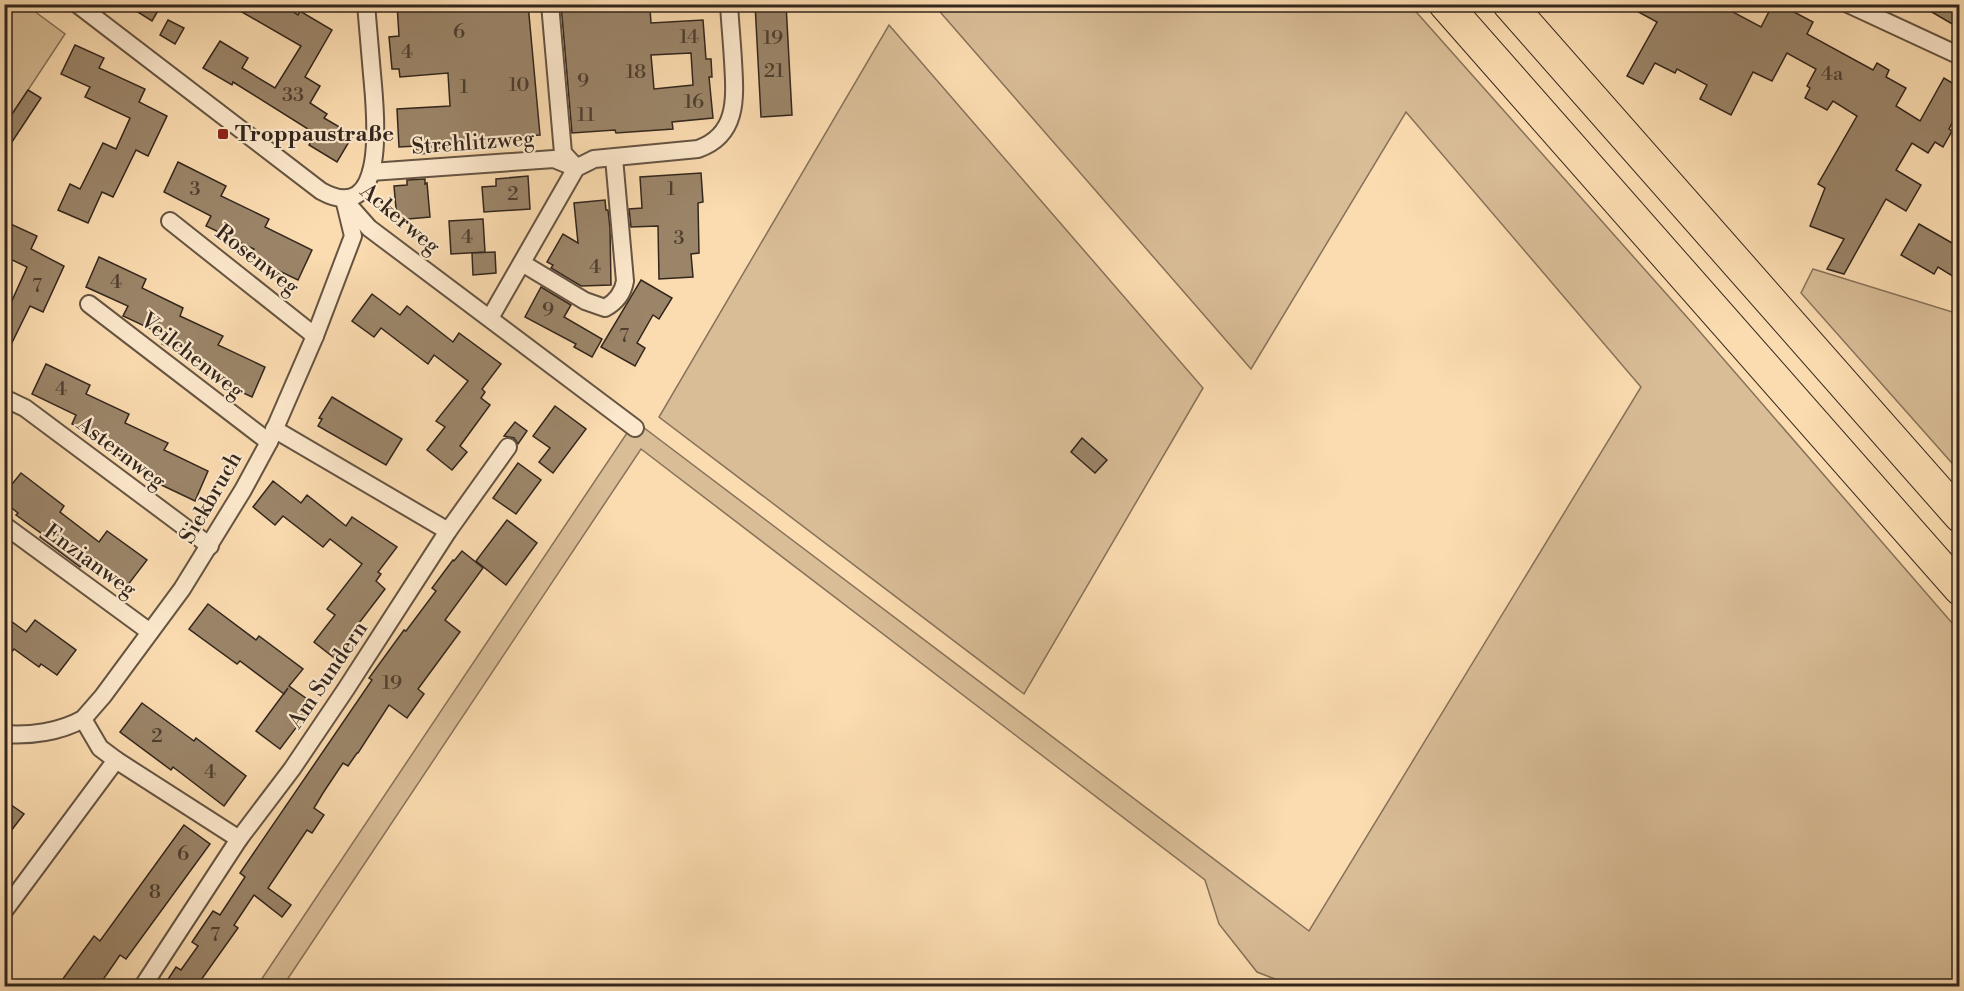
<svg xmlns="http://www.w3.org/2000/svg" width="1964" height="991" font-family="'Libre Bodoni',serif">
<style>
.green{fill:#d9bd97;stroke:#86725a;stroke-width:1.5}
.building{fill:#9b8569;stroke:#33261d;stroke-width:1.5;fill-rule:evenodd}
.lines{fill:none;stroke-linecap:round;stroke-linejoin:round}
.minor-casing{stroke:#655442;stroke-width:20}
.motorway-casing{stroke:#33261d;stroke-width:34}
.minor{stroke:#fce8cc;stroke-width:16}
.motorway{stroke:#fbdcb0;stroke-width:32}
.poi-dot{fill:#8f2418;stroke:#fce8cc;stroke-width:2}
.labels{text-anchor:middle;dominant-baseline:central;stroke-width:4.5;stroke-linejoin:round;paint-order:stroke}
.number-label{font-size:20px;fill:#4d3e30}
.poi-label{font-size:22px;font-weight:bold;fill:#33261d;stroke:#fce8cc;text-anchor:start}
.street-label{font-size:22px;fill:#33261d;stroke:#fce8cc}
</style>
<rect width="100%" height="100%" fill="#fbdcb0"/>
<filter id="stains"><feTurbulence type="fractalNoise" baseFrequency=".00333" numOctaves="4"/><feColorMatrix values="0 0 0 0 .2 0 0 0 0 .09 0 0 0 0 .02 0 0 0 .5 -.17"/></filter>
<radialGradient id="worn" r=".72"><stop offset=".6" stop-color="#630" stop-opacity="0"/><stop offset="1" stop-color="#630" stop-opacity=".3"/></radialGradient>
<!-- green -->
<g class="green">
<path d="M5 5H26L65 34 5 125Z"/>
<path d="M934 5H1410L1694 325 1959 631V986H1293L1257 972 1219 924 1205 880 641 449 283 986H257L635 421 1309 931 1641 387 1406 112 1251 369Z"/>
<path d="M889 25 1203 388 1024 694 659 417Z"/>
<path d="M1813 269 1959 314V471L1801 293Z"/>
</g>
<!-- building -->
<g class="building">
<path d="M125 4H162L152 21Z"/>
<path d="M228 4H281L298 15 300 11 332 30 305 77 320 86 310 103 327 114 324 118 353 135 337 162 309 145 316 134 233 82 232 85 203 68 220 41 248 58 242 68 275 88 301 46Z"/>
<path d="M397 4H528L540 135 501 138 502 144 433 149V153L417 154 416 146 399 147 397 109 450 106 448 73 400 77 399 69H392L389 37 399 36Z"/>
<path d="M561 4H626V10L650 8 651 23 703 20 706 59H711L712 77H709L713 118 672 122 673 129 616 133 615 130 572 133ZM691 53 693 85 654 89 651 55Z"/>
<path d="M755 4H786L792 115 761 117Z"/>
<path d="M1624 4H1732L1729 10 1761 27 1773 4H1779L1813 22 1807 34 1873 70 1877 63 1889 70 1886 77 1906 88 1896 106 1920 121 1944 78 1959 87V109L1949 129 1952 131 1943 147 1935 142 1928 153 1912 143 1896 170 1921 185 1906 211 1886 199 1844 274 1827 269 1844 239 1810 226 1825 188 1818 184 1857 116 1833 101 1827 110 1805 98 1810 88 1807 86 1816 69 1787 53 1772 81 1753 72 1731 115 1700 99 1707 85 1677 69 1675 73 1655 63 1643 84 1627 76 1657 22Z"/>
<path d="M1918 4H1959V28Z"/>
<path d="M168 20 184 28 175 44 160 35Z"/>
<path d="M75 45 104 58 99 68 145 89 139 102 167 116 148 156 136 150 113 197 102 192 88 223 58 210 70 184 80 189 103 143 116 149 130 118 85 97 90 87 61 74Z"/>
<path d="M28 90 41 98 4 154V126Z"/>
<path d="M178 162 226 186 221 196 269 219 265 227 312 250 298 280 250 257 254 249 206 226 211 216 164 192Z"/>
<path d="M701 173 703 202 698 203 699 253 691 254 693 277 659 279 658 226 631 227 629 209 642 208 640 177Z"/>
<path d="M528 176 530 209 484 212 482 187 496 186V179Z"/>
<path d="M425 179V184L427 183 430 217 397 220 394 186 407 185V180Z"/>
<path d="M605 200 606 210H608L610 228 611 285 581 286 551 268 553 265 547 262 563 234 578 243 574 203Z"/>
<path d="M483 219 485 252 451 254 449 221Z"/>
<path d="M4 221 37 236 31 249 64 266 43 312 30 306 4 359V303L10 305 27 267 4 256Z"/>
<path d="M1919 224 1959 247V280L1938 267 1934 274 1901 255Z"/>
<path d="M495 252 496 273 473 275 472 253Z"/>
<path d="M99 257 146 279 142 288 183 308 180 316 223 336 218 345 265 367 252 397 205 375 209 365 162 344 166 336 123 316 128 306 86 287Z"/>
<path d="M641 280 672 298 659 319 653 315 637 343 645 348 635 366 601 347Z"/>
<path d="M541 287 571 305 564 317 602 339 592 357 574 347 576 344 525 317Z"/>
<path d="M372 294 400 315 407 306 453 342 459 333 501 364 482 389 485 392 481 398 490 405 460 446 467 452 452 470 427 450 445 427 436 421 468 381 434 355 428 364 381 328 374 337 352 321Z"/>
<path d="M46 364 90 385 86 394 129 414 125 423 168 443 164 450 208 471 195 501 151 480 154 472 111 452 115 444 72 424 76 415 32 394Z"/>
<path d="M332 397 402 439 386 465 318 426 322 419 319 418Z"/>
<path d="M555 406 586 429 553 473 539 462 550 448 533 436Z"/>
<path d="M515 422 527 431 518 444 514 438 504 436Z"/>
<path d="M1082 438 1107 460 1095 473 1071 452Z"/>
<path d="M518 463 541 480 516 514 493 498Z"/>
<path d="M21 473 64 506 60 512 99 542 107 531 147 560 127 586 88 557 80 567 40 537 42 534 16 515 18 513 4 502V494Z"/>
<path d="M273 481 301 503 307 495 346 526 352 517 397 547 378 572 381 574 376 581 385 589 349 636 358 642 342 664 314 642 335 615 327 609 362 564 330 539 323 547 283 516 275 525 253 507Z"/>
<path d="M507 520 537 543 506 585 476 561Z"/>
<path d="M462 551 483 568 445 620 460 632 418 689 424 694 407 718 389 705 358 753H357L348 766 343 763 323 793 314 808 324 815 312 833 307 830 268 888 291 905 282 917 254 895 234 925 238 928 196 987H163L176 967 181 970 198 946 192 942 213 911 220 915 245 877 240 873 372 680 369 678 404 630 406 631 436 591 432 588 453 560 454 561Z"/>
<path d="M208 604 256 640 259 636 303 669 289 686 314 704 280 749 256 731 288 688 284 694 240 661 237 664 189 629Z"/>
<path d="M4 616 26 632 35 620 76 650 57 675 41 664 39 667 14 649 4 662Z"/>
<path d="M142 703 194 741 196 738 246 776 224 806 173 767 171 770 120 732Z"/>
<path d="M4 800 24 814 4 840Z"/>
<path d="M184 825 210 844 126 959 120 955 98 987H57L94 936 100 941Z"/>
</g>
<g class="lines">
<!-- minor casing -->
<g class="minor-casing">
<g id="minor">
<path d="M77 4 321 191C390 229 375 108 372 74 370 51 368 28 366 4"/>
<path d="M550 4 563 153 575 166"/>
<path d="M1848 4 1960 56"/>
<path d="M371 172 554 159 576 168"/>
<path d="M346 202 369 228 635 428"/>
<path d="M170 221 315 336"/>
<path d="M522 263 585 301 605 308C616 302 623 293 625 281L614 158"/>
<path d="M89 304 269 442"/>
<path d="M490 318 576 168 594 159 698 149C739 135 735 96 733 61 732 42 730 23 729 4"/>
<path d="M4 398 25 408 210 546"/>
<path d="M274 429 448 531"/>
<path d="M4 525 150 632"/>
<path d="M83 719 100 748 116 760"/>
<path d="M4 734C30 736 60 732 83 719L103 696 182 589 243 490 269 442 315 336 353 236 344 199"/>
<path d="M4 911 116 760 239 839"/>
<path d="M143 986 239 839 292 769 346 689 448 531 508 447"/>
</g>
</g>
<!-- motorway casing -->
<g class="motorway-casing">
<g id="motorway">
<path d="M1445 4 1960 589"/>
<path d="M1509 4 1960 516"/>
</g>
</g>
<!-- minor -->
<use href="#minor" class="minor"/>
<!-- motorway -->
<use href="#motorway" class="motorway"/>
</g>
<!-- markers -->
<rect class="poi-dot" x="217" y="128" width="12" height="12" rx="3"/>
<g class="labels">
<!-- number labels -->
<g class="number-label">
<text x="459" y="32">6</text>
<text x="689" y="37">14</text>
<text x="773" y="38">19</text>
<text x="407" y="52">4</text>
<text x="774" y="71">21</text>
<text x="636" y="72">18</text>
<text x="1832" y="74">4a</text>
<text x="583" y="81">9</text>
<text x="519" y="85">10</text>
<text x="464" y="87">1</text>
<text x="293" y="95">33</text>
<text x="694" y="102">16</text>
<text x="586" y="115">11</text>
<text x="195" y="189">3</text>
<text x="671" y="189">1</text>
<text x="513" y="194">2</text>
<text x="467" y="237">4</text>
<text x="679" y="238">3</text>
<text x="595" y="267">4</text>
<text x="116" y="282">4</text>
<text x="37" y="286">7</text>
<text x="548" y="310">9</text>
<text x="624" y="336">7</text>
<text x="61" y="389">4</text>
<text x="392" y="683">19</text>
<text x="157" y="736">2</text>
<text x="210" y="772">4</text>
<text x="183" y="854">6</text>
<text x="155" y="892">8</text>
<text x="215" y="935">7</text>
</g>
<!-- poi labels -->
<g class="poi-label">
<text x="235" y="134">Troppaustraße</text>
</g>
<!-- street labels -->
<g class="street-label">
<text transform="translate(473 143) rotate(-4)">Strehlitzweg</text>
<text transform="translate(400 219) rotate(40)">Ackerweg</text>
<text transform="translate(257 260) rotate(38)">Rosenweg</text>
<text transform="translate(192 356) rotate(38)">Veilchenweg</text>
<text transform="translate(121 453) rotate(37)">Asternweg</text>
<text transform="translate(211 498) rotate(-60)">Siekbruch</text>
<text transform="translate(90 561) rotate(36)">Enzianweg</text>
<text transform="translate(328 675) rotate(-56)">Am Sundern</text>
</g>
</g>
<!-- margin -->
<rect width="1964" height="991" fill="none" stroke="#fbdcb0" stroke-width="24"/>
<rect x="6" y="6" width="1952" height="979" fill="none" stroke="#33261d" stroke-width="3"/>
<rect x="12" y="12" width="1940" height="967" fill="none" stroke="#33261d" stroke-width="1.5"/>
<rect width="100%" height="100%" filter="url(#stains)"/>
<rect width="100%" height="100%" fill="url(#worn)"/>
</svg>
